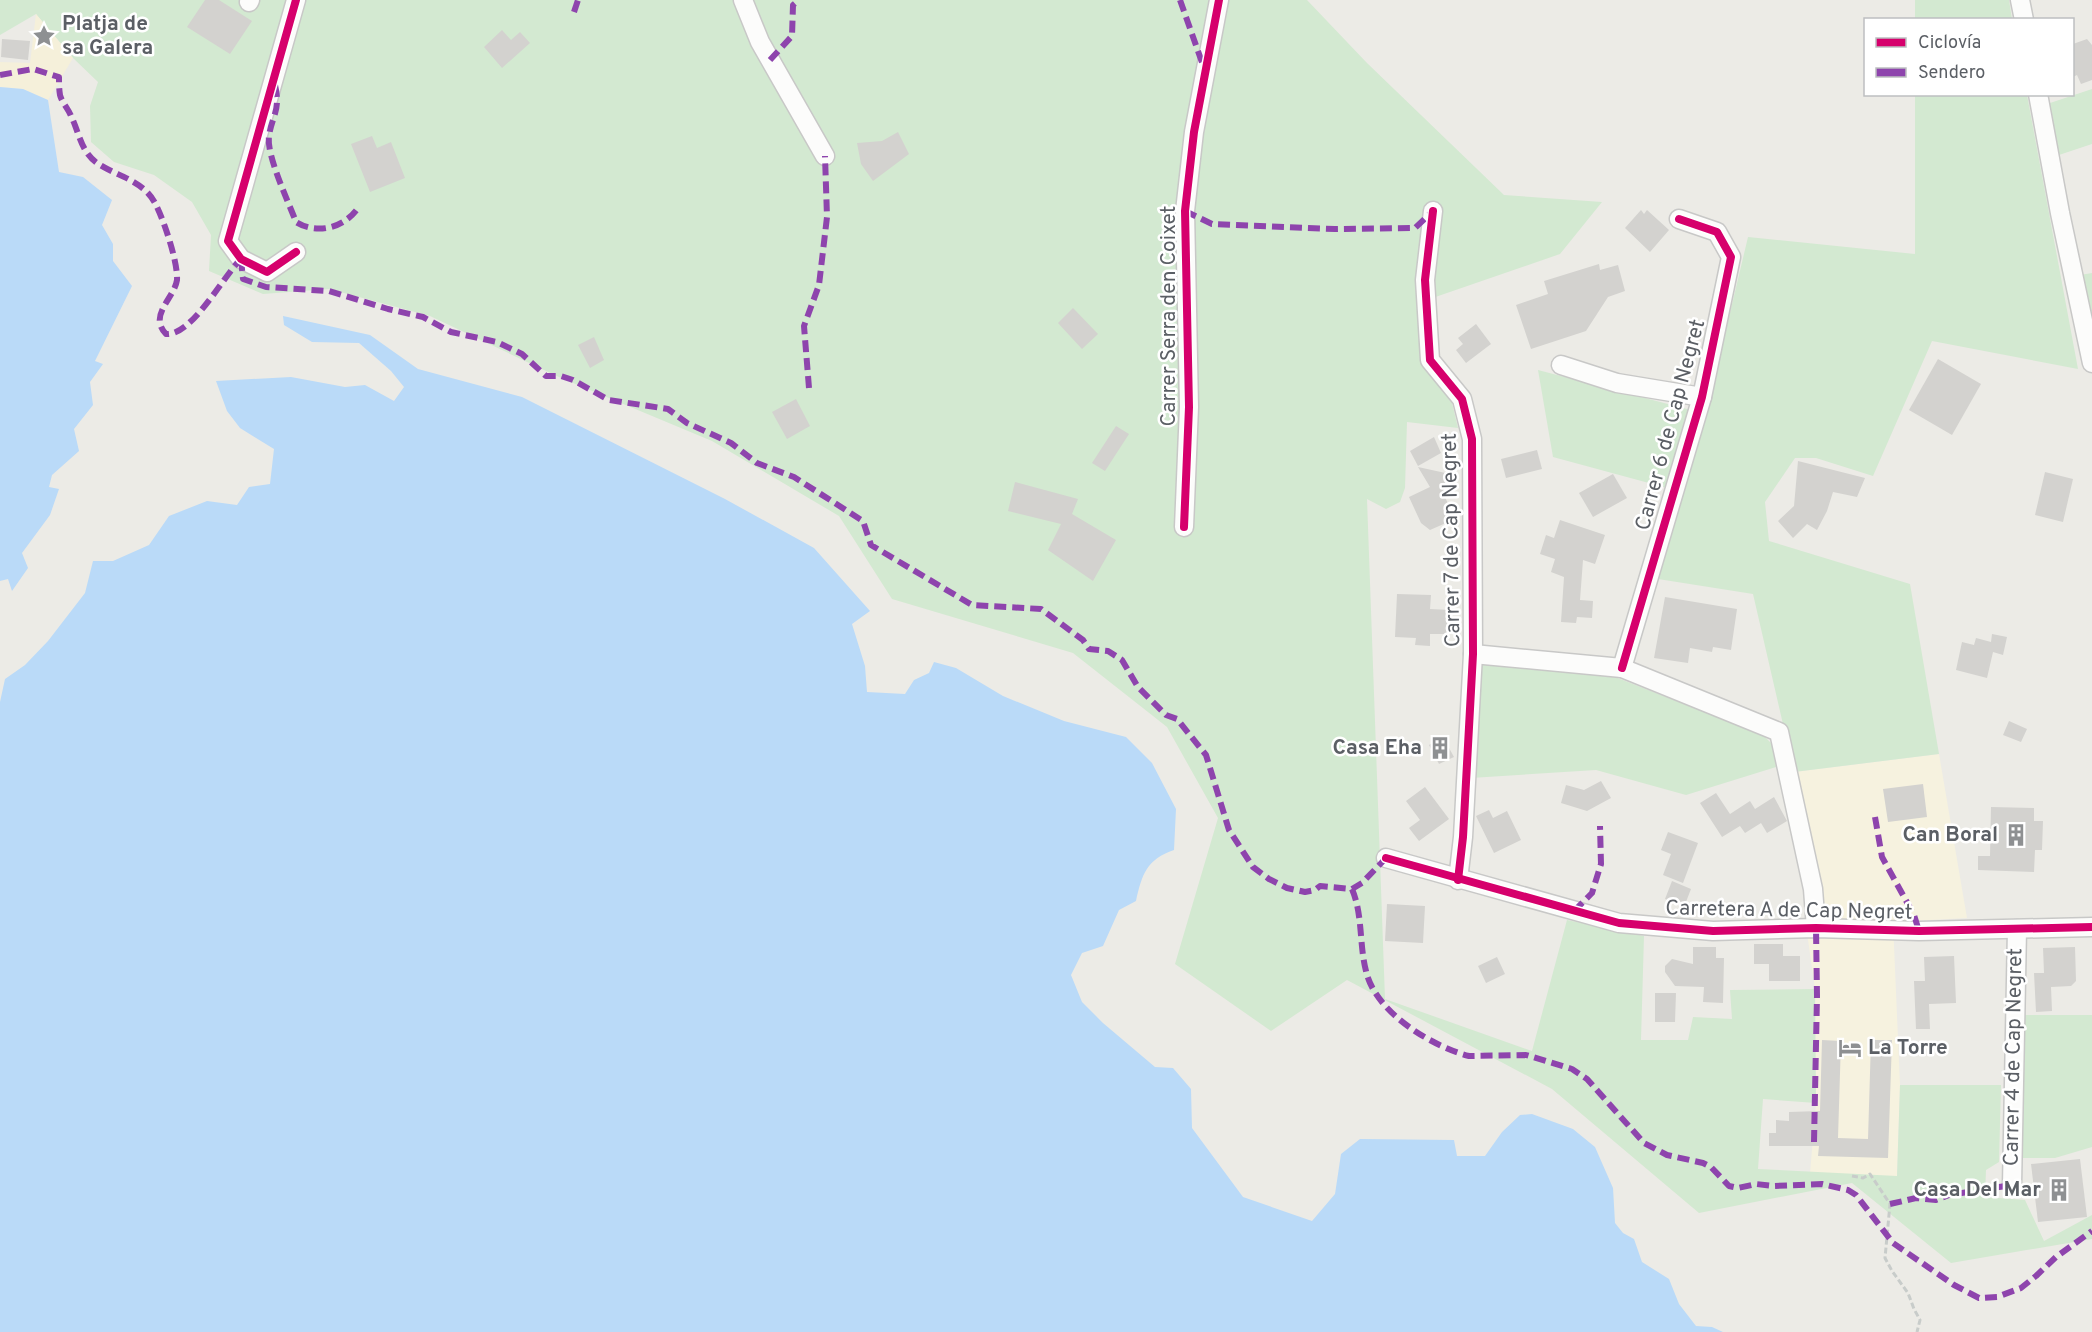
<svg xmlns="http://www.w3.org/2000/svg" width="2092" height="1332" font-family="Overpass,sans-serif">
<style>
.commercial{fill:#f6f2df}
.green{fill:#d3e9d1}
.sand{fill:#f5f0da}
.water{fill:#badaf8}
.building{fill:#d3d2cf}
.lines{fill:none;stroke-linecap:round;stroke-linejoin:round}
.minor-casing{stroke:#c8c8c7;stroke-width:21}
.path{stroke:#c8ccca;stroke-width:3;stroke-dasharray:6 3;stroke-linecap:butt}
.minor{stroke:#fcfcfb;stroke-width:18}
.quiet{stroke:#8e44ad;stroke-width:6;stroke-dasharray:12 6;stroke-linecap:butt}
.cycleway-casing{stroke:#fff;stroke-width:11}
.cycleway{stroke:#d6006c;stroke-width:8}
.labels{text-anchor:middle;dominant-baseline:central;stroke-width:5;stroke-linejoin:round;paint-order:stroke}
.poi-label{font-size:21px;font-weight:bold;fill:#5b5f65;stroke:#fff;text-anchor:end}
.street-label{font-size:21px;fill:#5b5f65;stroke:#fff}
</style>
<rect width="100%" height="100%" fill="#ecebe6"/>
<!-- commercial -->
<path class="commercial" d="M1939 754 1967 918 1893 922 1900 1085 1897 1177 1810 1173 1816 1103 1815 989 1805 919 1823 920 1794 772Z"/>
<!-- green -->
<g class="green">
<path d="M0 0H1307L1367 63 1504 195 1602 202 1560 254 1418 303 1420 358 1452 403 1458 428 1407 422 1405 488 1400 502 1386 509 1367 499 1385 999 1532 1051 1567 920 1644 936 1641 1040H1688L1693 1017 1732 1019 1730 990 1815 989 1816 1103 1763 1099 1758 1169 1897 1176 1900 1085H2001L1999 1162 1986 1170 1985 1197 2025 1200 2044 1241 2092 1215V1239L1951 1263 1852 1183 1699 1213 1552 1089 1347 980 1271 1031 1175 964 1218 818 1167 727 1073 653 892 599 839 516 712 441 561 378 430 316 329 289 263 294 209 271 211 235 192 202 154 175 114 162 91 142 90 106 98 82 73 58 36 14 0 35Z"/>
<path d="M1915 0H2009L2012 19H1915Z"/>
<path d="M2092 89V144L2056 156 2047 104Z"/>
<path d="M1915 95H2027L2078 369 1932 341 1873 476 1816 458H1795L1765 502 1769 541 1910 584 1939 754 1794 772 1753 594 1658 579 1682 492 1553 457 1538 370 1706 414 1748 237 1915 254Z"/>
<path d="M2092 273V329L2080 275Z"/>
<path d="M1477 663 1610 675 1763 735 1772 744 1776 767 1686 795 1596 770 1471 778Z"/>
<path d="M2019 1015H2092V1147L2055 1158H2018Z"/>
</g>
<!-- sand -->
<path class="sand" d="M36 14 73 58 48 100 23 89 0 87V62L30 63Z"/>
<!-- water -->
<g class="water">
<path d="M0 87 23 89 48 100 59 172 83 177 112 200 102 225 113 244V261L132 286 95 361 103 364 90 382 93 405 74 429 79 451 52 475 49 487 59 489 50 515 22 553 28 568 12 591 8 579 0 581Z"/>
<path d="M283 316 370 335 418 369 522 397 725 499 814 548 870 611 852 624 865 666 867 692 905 694 914 680 929 673 934 662 956 668 1003 696 1064 721 1126 737 1152 763 1176 809 1174 850C1147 859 1142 874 1136 901L1119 910 1103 946 1082 953 1071 975 1082 1002 1103 1023 1155 1067 1173 1068 1191 1089 1192 1128 1243 1197 1312 1221 1335 1194 1341 1154 1360 1139 1454 1140 1457 1156H1485L1502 1132 1520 1115 1532 1114 1573 1129 1595 1147 1613 1188 1615 1223 1623 1233 1634 1239 1642 1262 1669 1279 1679 1304 1696 1326 1712 1327 1723 1332H0V702L5 679 25 665 48 641 85 593 93 561H113L149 545 169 516 207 501 237 505 249 487 270 484 274 449 240 428 227 411 216 381 291 377 345 387 365 385 394 401 404 387 391 371 359 343 312 342 284 325Z"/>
</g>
<!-- building -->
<g class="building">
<path d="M205 0H219L252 21 230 54 187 27Z"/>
<path d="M502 30 511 40 520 32 530 43 502 68 484 47Z"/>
<path d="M2 39 30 41 28 60 1 57Z"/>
<path d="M2087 39 2092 45V80L2081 84 2077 75 2073 77V44Z"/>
<path d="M898 132 909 154 873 181 861 164 857 143 882 141Z"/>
<path d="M372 136 377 148 391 142 405 178 370 192 351 144Z"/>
<path d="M1641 210 1644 214 1647 210 1669 230 1650 252 1625 228Z"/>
<path d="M1599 264 1600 270 1618 265 1625 291 1608 297 1586 331 1531 349 1516 305 1548 294 1544 281Z"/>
<path d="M1073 308 1098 334 1082 349 1058 323Z"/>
<path d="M1476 324 1491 344 1466 363 1456 350 1463 344 1458 338Z"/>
<path d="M594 337 604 360 590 368 578 345Z"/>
<path d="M1938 359 1981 384 1952 435 1909 410Z"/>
<path d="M796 399 810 426 787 439 772 412Z"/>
<path d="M1116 426 1129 434 1105 471 1092 463Z"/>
<path d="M1434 437 1441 453 1418 466 1410 451Z"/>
<path d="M1537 450 1542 469 1506 478 1501 459Z"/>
<path d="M1798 461 1865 478 1857 497 1833 492 1827 511 1817 530 1807 524 1793 538 1778 521 1794 506Z"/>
<path d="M1418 467 1450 474 1445 497 1455 519 1430 530 1421 523 1409 497 1430 487Z"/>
<path d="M2045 472 2073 479 2063 522 2035 515Z"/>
<path d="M1613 474 1627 498 1593 517 1579 493Z"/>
<path d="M1015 482 1078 499 1072 514 1116 540 1093 581 1048 550 1061 524 1008 511Z"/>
<path d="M1560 520 1605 535 1595 564 1583 560 1580 600 1593 601 1592 618 1577 617 1576 623 1561 622 1564 577 1551 572 1555 559 1540 554 1546 535 1554 538Z"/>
<path d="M1397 594 1431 595 1430 609 1450 610V634H1430V646L1415 645 1416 638 1395 637Z"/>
<path d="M1665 597 1737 609 1731 650 1713 647 1712 652 1690 648 1688 663 1654 658Z"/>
<path d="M1992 634 2007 637 2003 655 1993 652 1987 678 1956 670 1962 642 1974 645 1976 638 1991 642Z"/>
<path d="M2009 721 2027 729 2021 742 2003 735Z"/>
<path d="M1443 737 1454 757 1439 764 1429 745Z"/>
<path d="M1601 781 1611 798 1587 811 1561 803 1566 785 1584 790Z"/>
<path d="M1923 784 1927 817 1888 822 1883 789Z"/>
<path d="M1425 787 1449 819 1419 841 1409 828 1420 820 1406 801Z"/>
<path d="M1716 793 1730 814 1750 801 1755 809 1774 797 1787 821 1767 833 1761 823 1745 833 1740 826 1722 837 1700 803Z"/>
<path d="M1991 807 2034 808V821H2043L2042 850H2035L2034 872 1978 870V856H1990Z"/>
<path d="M1489 810 1493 818 1507 811 1521 840 1494 853 1476 816Z"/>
<path d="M1668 832 1698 843 1683 883 1663 875 1671 854 1661 850Z"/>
<path d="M1672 881 1691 889 1684 907 1665 899Z"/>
<path d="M1387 904 1425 906 1423 943 1385 941Z"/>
<path d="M1754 944H1783V956H1800V981H1769V964H1754Z"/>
<path d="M1693 947H1716V958H1724L1723 1003 1703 1002 1704 987 1675 986 1665 972V966L1672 959 1693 964Z"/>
<path d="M2075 947 2076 981 2071 986 2051 987 2052 1011 2036 1012 2034 973H2044L2043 948Z"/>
<path d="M1954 956 1956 1003 1929 1004 1930 1029H1916L1914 981H1925L1924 957Z"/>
<path d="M1497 957 1505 974 1486 983 1478 966Z"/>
<path d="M1655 993H1676L1675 1022H1655Z"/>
<path d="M1822 1040 1841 1041 1838 1138 1868 1139 1871 1040H1892L1888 1158 1818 1156 1819 1146H1769V1133H1776V1120L1789 1121V1112L1820 1111Z"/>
<path d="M2080 1159 2087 1217 2038 1222 2031 1164Z"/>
</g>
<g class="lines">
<!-- minor casing -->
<g class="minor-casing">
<g id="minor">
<path d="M296 0 228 241 241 259 267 272 296 252"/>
<path d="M743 0 760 42 825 156"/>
<path d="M2020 0 2024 20"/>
<path d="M249 2 250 0"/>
<path d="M2038 94 2060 213 2092 363"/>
<path d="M1433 211 1425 280 1430 360 1462 399 1472 439 1473 654 1463 837 1458 880"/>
<path d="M1561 365 1617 383 1702 397"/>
<path d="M1184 527 1189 407 1185 211 1194 132 1219 0"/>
<path d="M1473 654 1622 668 1779 732 1813 889 1816 928"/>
<path d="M1622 668 1702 397 1731 257 1717 232 1679 219"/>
<path d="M1386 858 1619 923 1713 931 1816 928 1919 931 2092 927"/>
<path d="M2012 1185 2017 929"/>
</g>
</g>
<!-- path -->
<path class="path" d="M1852 1176 1863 1178 1870 1174 1890 1204 1885 1258 1892 1271 1908 1293 1914 1309 1920 1320 1917 1332"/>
<!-- minor -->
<use href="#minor" class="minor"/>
<!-- quiet -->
<g class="quiet">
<path d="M1180 0 1204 68"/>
<path d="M574 12 578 0"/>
<path d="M770 60 792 36 793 5 799 0"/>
<path d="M0 75 33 69 59 77C59 83 59 89 60 95 62 103 68 108 71 116 79 132 81 152 97 163 118 177 144 180 156 205 164 221 178 262 177 280 174 299 148 315 166 334 192 336 224 275 241 259"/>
<path d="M275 85C281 111 272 115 269 136 266 155 289 203 296 222 317 235 344 228 358 208"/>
<path d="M1185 211 1212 224 1335 229 1415 228 1433 211"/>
<path d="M241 259 243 279 266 287 329 291 388 309 423 317 451 332 497 342 522 354 546 376H561L573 380 609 400 668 409 687 423 731 443 757 463 794 477 863 521 871 545 972 605 1041 609 1083 640 1089 649 1108 651 1122 660 1138 687 1166 715 1177 719 1206 755 1229 830 1253 867 1269 879 1287 888 1305 892 1315 890 1320 886 1352 889 1362 883 1386 858"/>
<path d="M809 388 804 326 819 285 827 217 825 156"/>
<path d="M1875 817 1882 857 1914 915 1919 931"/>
<path d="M1352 889C1363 915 1359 944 1366 971 1375 1012 1431 1046 1469 1056L1526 1055 1572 1069 1587 1079 1644 1143 1667 1155 1703 1163 1711 1167 1729 1186 1738 1188 1756 1184 1773 1186 1822 1184 1848 1190 1856 1195 1893 1243 1954 1285 1979 1298 1997 1297 2021 1288 2036 1276 2056 1257 2092 1231"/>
<path d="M1574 911 1592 893 1601 864 1600 826"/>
<path d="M1814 1142 1817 996 1816 928"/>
<path d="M1890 1204 1916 1198 1936 1200 1949 1195 2012 1185"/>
</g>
<!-- cycleway casing -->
<g class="cycleway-casing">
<g id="cycleway">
<path d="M296 0 228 241 241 259 267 272 296 252"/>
<path d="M1433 211 1425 280 1430 360 1462 399 1472 439 1473 654 1463 837 1458 880"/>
<path d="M1184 527 1189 407 1185 211 1194 132 1219 0"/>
<path d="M1622 668 1702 397 1731 257 1717 232 1679 219"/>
<path d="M1386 858 1619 923 1713 931 1816 928 1919 931 2092 927"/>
</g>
</g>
<!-- cycleway -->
<use href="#cycleway" class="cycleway"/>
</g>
<!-- icons -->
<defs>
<g id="sight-bare" transform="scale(1.8)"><path d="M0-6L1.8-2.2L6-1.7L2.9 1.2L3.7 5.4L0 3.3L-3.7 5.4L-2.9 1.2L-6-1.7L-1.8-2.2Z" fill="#8e9092" stroke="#fff" stroke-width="2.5" paint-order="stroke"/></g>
<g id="building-bare" transform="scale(1.8)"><path d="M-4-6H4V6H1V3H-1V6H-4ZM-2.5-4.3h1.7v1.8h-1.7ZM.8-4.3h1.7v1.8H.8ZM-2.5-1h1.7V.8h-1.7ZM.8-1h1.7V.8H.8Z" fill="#8e9092" stroke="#fff" stroke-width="2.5" paint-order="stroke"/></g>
<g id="hotel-bare" transform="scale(1.8)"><path d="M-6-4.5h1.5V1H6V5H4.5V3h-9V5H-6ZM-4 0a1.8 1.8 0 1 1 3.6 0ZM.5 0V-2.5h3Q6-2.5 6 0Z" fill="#8e9092" stroke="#fff" stroke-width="2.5" paint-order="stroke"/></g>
</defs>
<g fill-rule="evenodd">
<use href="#sight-bare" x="44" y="36"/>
<use href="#building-bare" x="1440" y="748"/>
<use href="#building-bare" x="2016" y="835"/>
<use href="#hotel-bare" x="1850" y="1048"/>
<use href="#building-bare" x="2059" y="1190"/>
</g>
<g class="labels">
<!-- poi labels -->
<g class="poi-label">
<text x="62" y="24" text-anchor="start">Platja de<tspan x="62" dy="24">sa Galera</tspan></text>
<text x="1422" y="748">Casa Eha</text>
<text x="1998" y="835">Can Boral</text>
<text x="1868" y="1048" text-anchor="start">La Torre</text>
<text x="2041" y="1190">Casa Del Mar</text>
</g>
<!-- street labels -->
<g class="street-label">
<text transform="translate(1169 316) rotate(-90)">Carrer Serra den Coixet</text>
<text transform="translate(1671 425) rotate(-75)">Carrer 6 de Cap Negret</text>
<text transform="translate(1452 540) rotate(-91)">Carrer 7 de Cap Negret</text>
<text transform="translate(1789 911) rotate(1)">Carretera A de Cap Negret</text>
<text transform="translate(2014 1057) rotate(-89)">Carrer 4 de Cap Negret</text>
</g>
</g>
<!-- legend -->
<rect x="1864" y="18" width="210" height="78" fill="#ffffff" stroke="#bdbfc1" stroke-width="1.5"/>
<rect x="1876" y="38" width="30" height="9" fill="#d6006c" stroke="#bdbfc1" stroke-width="1.5"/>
<text x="1918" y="48" font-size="18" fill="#5b5f65">Ciclovía</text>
<rect x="1876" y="68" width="30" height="9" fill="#8e44ad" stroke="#bdbfc1" stroke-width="1.5"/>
<text x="1918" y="78" font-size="18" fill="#5b5f65">Sendero</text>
</svg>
